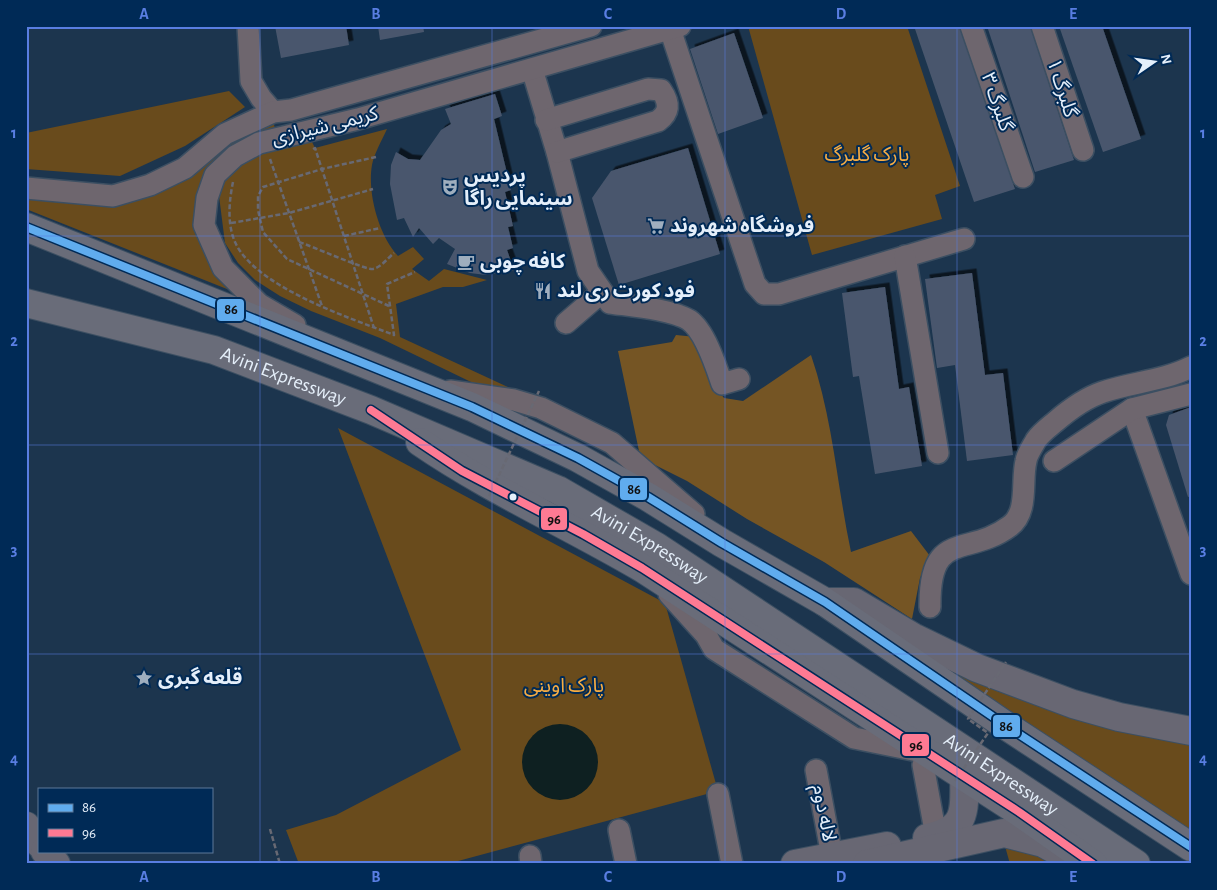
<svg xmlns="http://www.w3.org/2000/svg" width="1217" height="890" font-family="'Alegreya Sans','Noto Sans Arabic',sans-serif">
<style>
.green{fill:#694b1c}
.forest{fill:#755524}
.water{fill:#0e2021}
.building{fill:#49576d;filter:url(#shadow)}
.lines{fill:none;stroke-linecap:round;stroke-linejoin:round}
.minor-casing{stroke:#3c4f62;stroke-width:24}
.major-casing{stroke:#3c4f62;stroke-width:30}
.highway-casing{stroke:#3c4f62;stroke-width:30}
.path{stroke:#686973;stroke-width:2.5;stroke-dasharray:5 2.5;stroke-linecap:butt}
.minor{stroke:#6e666e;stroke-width:21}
.major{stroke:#686773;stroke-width:28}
.highway{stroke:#696c79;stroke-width:28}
.path-bridge{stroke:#686973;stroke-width:2.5;stroke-dasharray:5 2.5;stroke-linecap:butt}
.bus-1-casing{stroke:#002a56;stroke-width:11}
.bus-2-casing{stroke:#002a56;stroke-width:11}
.bus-1{stroke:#60acee;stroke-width:8}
.bus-2{stroke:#fe7a93;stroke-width:8}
.grid{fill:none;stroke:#597ee2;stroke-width:1;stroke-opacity:0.55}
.bus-dot{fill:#e5effa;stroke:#002a56;stroke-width:2}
.labels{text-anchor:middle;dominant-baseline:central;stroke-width:4;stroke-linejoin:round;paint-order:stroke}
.street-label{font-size:20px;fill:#e5effa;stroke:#002a56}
.park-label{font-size:20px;fill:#f6ad44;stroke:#002a56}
.poi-label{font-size:20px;font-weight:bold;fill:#e5effa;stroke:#002a56;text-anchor:start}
.line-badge{stroke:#002a56;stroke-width:2}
.pale-badge-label{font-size:14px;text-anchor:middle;font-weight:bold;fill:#111}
.neatline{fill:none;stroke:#597ee2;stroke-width:2}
.grid-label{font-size:16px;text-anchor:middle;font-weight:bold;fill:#597ee2}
</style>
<defs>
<filter id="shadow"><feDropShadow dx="4.5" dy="-4.5" stdDeviation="0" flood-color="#0009"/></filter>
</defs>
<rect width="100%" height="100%" fill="#1c354e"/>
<!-- green -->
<g class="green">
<path d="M748 26H907L960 186 935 195 942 219 812 255Z"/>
<path d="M229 91 245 107 185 146 120 176 26 169V133Z"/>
<path d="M273 122 275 128 261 132 198 196 237 293 26 209V195L109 204 217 152 247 131Z"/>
<path d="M387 129C382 140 374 154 372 165 367 193 379 236 398 256L413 247 424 259 412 269 429 281 444 269 487 280 463 287H443L396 304 400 337 510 388 516 394 500 396 380 338 311 311 280 296 255 280 238 263 225 243 219 196 223 179 250 156 311 140 315 148Z"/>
<path d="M338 428 665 603 718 791 447 864H299L286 830 336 815 461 750Z"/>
<path d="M904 640 1191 740V833Z"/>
<path d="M1003 839 1071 864H1010Z"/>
</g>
<!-- forest -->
<path class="forest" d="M676 335 696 337 715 387 724 398 743 401 811 355C833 419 837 486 851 552L911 531 930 556 920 578 912 619 824 562 747 519 687 481 653 464 639 451 618 351 672 342Z"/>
<!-- water -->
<circle class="water" cx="560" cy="762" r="38"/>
<!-- building -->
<g class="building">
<path d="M275 26H346L349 45 281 58Z"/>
<path d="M378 26H423L424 32 380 40Z"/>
<path d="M914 26H959L1015 189 974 202Z"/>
<path d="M987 26H1030L1074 160 1035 172Z"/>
<path d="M1059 26H1102L1141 139 1103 152Z"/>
<path d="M734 33 763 118 718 134 690 49Z"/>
<path d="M495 94 502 116 494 119 511 190 505 192 513 226 508 227 513 248 507 250 514 270 486 275 470 273 447 264 455 249 439 238 433 244 419 228 413 237 404 218 397 220 390 184 391 165 396 152 408 159 420 160 441 130 451 124 445 109Z"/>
<path d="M688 148 720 254 619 285 592 198 611 171Z"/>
<path d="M972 273 985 375 1003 373 1013 455 967 461 955 365 937 368 925 279Z"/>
<path d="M885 287 899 389 909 387 922 466 875 474 859 376 853 377 842 293Z"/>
<path d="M1191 407V496L1188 497 1166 425 1169 415Z"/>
</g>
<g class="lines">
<!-- minor casing -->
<g class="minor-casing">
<g id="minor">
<path d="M248 26 251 81 261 98 273 112"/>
<path d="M971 26 1023 177"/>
<path d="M1042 26 1083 150"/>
<path d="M670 29 755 284 764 294H779L964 239"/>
<path d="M532 69 557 152 588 271 610 303C631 306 671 309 689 320 705 331 716 366 722 384L739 379"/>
<path d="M546 120 648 89 661 90C670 103 670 112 658 121L557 152"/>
<path d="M26 188 113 196 150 185 185 168 225 134 273 112 291 110 591 26"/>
<path d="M905 256 938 453"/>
<path d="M566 323 602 292"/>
<path d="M295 325 259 304 223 268 204 225 207 198 215 175 235 156 259 143 358 119 680 26"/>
<path d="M450 391 514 400 541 408 612 443 694 514"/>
<path d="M1132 409 1191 574"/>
<path d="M1054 461 1132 409 1191 394"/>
<path d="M669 594 706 635 714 649 854 738 918 751"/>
<path d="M930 607C929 528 967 558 1010 526 1029 512 1021 481 1026 461 1027 454 1033 446 1036 440 1041 433 1049 427 1055 422 1070 409 1085 398 1103 392 1133 382 1163 381 1191 367"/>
<path d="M923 765 936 836"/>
<path d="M816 770 832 856"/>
<path d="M718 794 732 864"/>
<path d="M619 830 626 864"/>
<path d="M530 856 531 864"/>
</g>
</g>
<!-- major casing -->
<g class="major-casing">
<g id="major">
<path d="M825 602H854L913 637 977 668 1073 704 1119 717 1191 731"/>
<path d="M26 826 39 843"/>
<path d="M927 838C966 830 965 813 964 777"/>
<path d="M45 851 56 864"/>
<path d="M795 864 887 846"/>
<path d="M867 864 1004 833 1043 843 1070 858"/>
</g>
</g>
<!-- highway casing -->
<g class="highway-casing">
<g id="highway">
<path d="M26 227 472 407 578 458 648 497 722 543 825 602 1005 725 1191 847"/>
<path id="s1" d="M26 303 214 350 371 410 558 490 657 547 1136 864"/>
<path d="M420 442C490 490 569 525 642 568L1019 812 1093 864"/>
</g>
</g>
<!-- path -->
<g class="path">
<path d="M313 149 315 148 374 328"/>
<path d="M376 157 322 169 263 187 258 196V210L263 232 287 259 389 306"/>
<path d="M270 159 322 306"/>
<path d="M233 182C229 201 227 224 235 242 255 287 350 318 394 335L387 284 415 272"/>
<path d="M231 223 289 213 373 189"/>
<path d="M344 236 380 228"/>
<path d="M299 242C309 245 368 271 373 269 380 268 388 258 394 253"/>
<path d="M270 829 280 864"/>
</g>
<!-- minor -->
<use href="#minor" class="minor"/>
<!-- major -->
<use href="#major" class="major"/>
<!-- highway -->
<use href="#highway" class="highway"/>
<!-- path-bridge -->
<g class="path-bridge">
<path d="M489 496 539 391"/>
<path d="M955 781 988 733 968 719 1006 662"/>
</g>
<!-- bus-1 casing -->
<g class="bus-1-casing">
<path id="bus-1" d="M26 227 472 407 578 458 648 497 722 543 825 602 1005 725 1191 847"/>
</g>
<!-- bus-2 casing -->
<g class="bus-2-casing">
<path id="bus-2" d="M371 410 462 471 583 534 642 568 1019 812 1093 864"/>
</g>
<!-- bus-1 -->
<use href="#bus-1" class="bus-1"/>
<!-- bus-2 -->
<use href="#bus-2" class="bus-2"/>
</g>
<!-- grid -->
<path class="grid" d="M260 26V864M492 26V864M725 26V864M957 26V864M26 236H1191M26 445H1191M26 654H1191"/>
<!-- icons -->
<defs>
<g id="theatre-bare" transform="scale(1.35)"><path d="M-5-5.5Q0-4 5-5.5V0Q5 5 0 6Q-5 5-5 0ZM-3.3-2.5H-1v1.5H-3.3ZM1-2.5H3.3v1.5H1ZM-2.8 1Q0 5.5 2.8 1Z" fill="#9faebe" stroke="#002a56" stroke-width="2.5" paint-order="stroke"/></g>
<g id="supermarket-bare" transform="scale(1.35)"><path d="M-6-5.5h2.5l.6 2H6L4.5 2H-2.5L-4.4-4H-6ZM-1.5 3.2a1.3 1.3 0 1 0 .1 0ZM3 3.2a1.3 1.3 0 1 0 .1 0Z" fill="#9faebe" stroke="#002a56" stroke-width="2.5" paint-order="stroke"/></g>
<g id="cafe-bare" transform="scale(1.35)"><path d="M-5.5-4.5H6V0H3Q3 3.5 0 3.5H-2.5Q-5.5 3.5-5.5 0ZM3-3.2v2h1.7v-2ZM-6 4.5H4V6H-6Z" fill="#9faebe" stroke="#002a56" stroke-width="2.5" paint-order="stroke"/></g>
<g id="restaurant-bare" transform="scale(1.35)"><path d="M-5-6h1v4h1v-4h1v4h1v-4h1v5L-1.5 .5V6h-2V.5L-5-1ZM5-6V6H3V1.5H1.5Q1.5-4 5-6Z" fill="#9faebe" stroke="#002a56" stroke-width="2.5" paint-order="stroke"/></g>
<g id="sight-bare" transform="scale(1.35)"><path d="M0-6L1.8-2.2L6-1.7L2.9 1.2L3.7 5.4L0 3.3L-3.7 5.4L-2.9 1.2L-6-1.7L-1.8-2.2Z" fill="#9faebe" stroke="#002a56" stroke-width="2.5" paint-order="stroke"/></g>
</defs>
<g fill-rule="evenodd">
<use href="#theatre-bare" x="450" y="187"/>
<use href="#supermarket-bare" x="656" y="226"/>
<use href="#cafe-bare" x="466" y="262"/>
<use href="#restaurant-bare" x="543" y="291"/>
<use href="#sight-bare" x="144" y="678"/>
</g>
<!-- markers -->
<circle class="bus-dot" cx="513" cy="497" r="4.5"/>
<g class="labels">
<!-- street labels -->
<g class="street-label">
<text transform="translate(1062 88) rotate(72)">گلبرگ ۱</text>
<text transform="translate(997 102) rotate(71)">گلبرگ ۳</text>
<text transform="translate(325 126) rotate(-14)">کریمی شیرازی</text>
<text stroke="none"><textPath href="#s1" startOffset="268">Avini Expressway</textPath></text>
<text stroke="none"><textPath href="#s1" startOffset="672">Avini Expressway</textPath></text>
<text stroke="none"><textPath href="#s1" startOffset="1092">Avini Expressway</textPath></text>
<text transform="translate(824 813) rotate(79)">لاله دوم</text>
</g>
<!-- park labels -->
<g class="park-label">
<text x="867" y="155">پارک گلبرگ</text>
<text x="564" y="686">پارک اوینی</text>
</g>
<!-- poi labels -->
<g class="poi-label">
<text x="464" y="176">پردیس<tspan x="464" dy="23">سینمایی راگا</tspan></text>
<text x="670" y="226">فروشگاه شهروند</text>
<text x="480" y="262">کافه چوبی</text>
<text x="557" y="291">فود کورت ری لند</text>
<text x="158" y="678">قلعه گبری</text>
</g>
</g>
<g class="line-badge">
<rect x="216" y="298" width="29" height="24" rx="5" fill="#60acee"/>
<rect x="619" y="477" width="29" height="24" rx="5" fill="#60acee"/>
<rect x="540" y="507" width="28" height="24" rx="5" fill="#fe7a93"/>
<rect x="992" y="714" width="29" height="24" rx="5" fill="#60acee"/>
<rect x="901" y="733" width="29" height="24" rx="5" fill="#fe7a93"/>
</g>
<g class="pale-badge-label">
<text x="231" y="314">86</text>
<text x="634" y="494">86</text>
<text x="554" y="524">96</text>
<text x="1006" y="731">86</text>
<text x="916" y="750">96</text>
</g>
<!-- border -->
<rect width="1217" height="890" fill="none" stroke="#002a56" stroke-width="55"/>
<!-- legend -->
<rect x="38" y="788" width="175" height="65" fill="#002a56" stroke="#5c7998"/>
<rect x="48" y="804" width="25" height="8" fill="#60acee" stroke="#5c7998"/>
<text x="82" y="812" font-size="15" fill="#e5effa">86</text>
<rect x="48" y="829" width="25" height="8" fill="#fe7a93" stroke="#5c7998"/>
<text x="82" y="838" font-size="15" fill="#e5effa">96</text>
<!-- north arrow -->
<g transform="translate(1154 62) rotate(77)" stroke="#002a56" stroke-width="4" paint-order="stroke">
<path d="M0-4L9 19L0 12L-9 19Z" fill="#e5effa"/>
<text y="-8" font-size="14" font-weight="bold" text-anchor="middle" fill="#e5effa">N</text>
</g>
<rect x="28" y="28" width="1162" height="834" class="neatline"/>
<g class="grid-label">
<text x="144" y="19">A</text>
<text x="376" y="19">B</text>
<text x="608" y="19">C</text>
<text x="841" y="19">D</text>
<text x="1073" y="19">E</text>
<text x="14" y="138">1</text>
<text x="1203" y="138">1</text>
<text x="14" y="346">2</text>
<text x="1203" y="346">2</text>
<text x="14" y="555">3</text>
<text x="1203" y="555">3</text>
<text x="14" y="764">4</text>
<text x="1203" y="764">4</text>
<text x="144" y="882">A</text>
<text x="376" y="882">B</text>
<text x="608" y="882">C</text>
<text x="841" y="882">D</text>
<text x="1073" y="882">E</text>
</g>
</svg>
